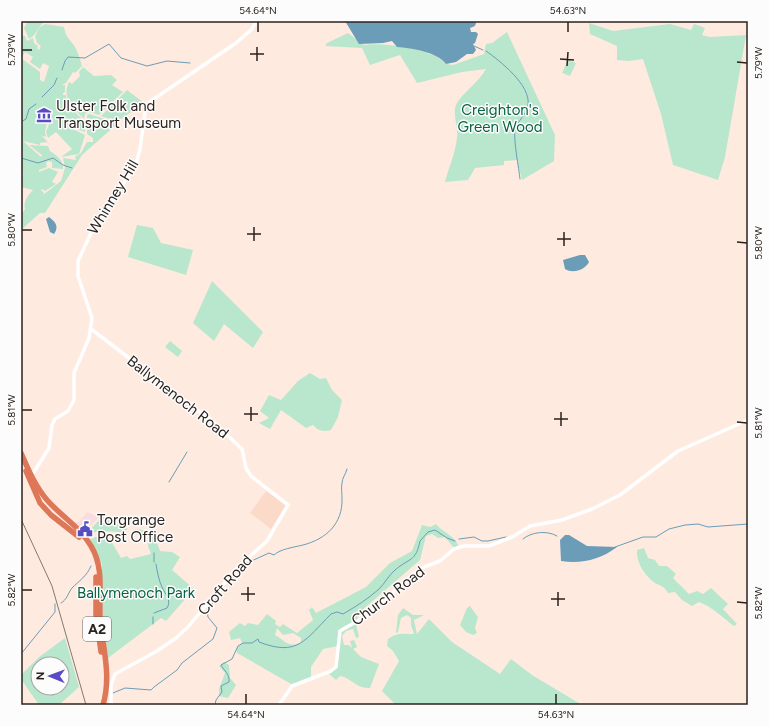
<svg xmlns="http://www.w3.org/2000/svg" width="769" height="726" font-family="Figtree,sans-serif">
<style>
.commercial{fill:#f8dde0}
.built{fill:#fcdaca}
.green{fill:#b8e7cd;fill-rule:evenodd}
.water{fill:#6b9db8}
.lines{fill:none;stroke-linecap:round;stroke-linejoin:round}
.stream{stroke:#6b9db8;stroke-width:1}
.secondary{stroke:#fff;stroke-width:3.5}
.highway{stroke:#dd7757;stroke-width:5.5}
.rail{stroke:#867870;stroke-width:1}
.ticks{fill:none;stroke:#2b221d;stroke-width:1.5}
.labels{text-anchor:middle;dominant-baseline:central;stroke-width:3;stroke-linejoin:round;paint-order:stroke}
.shield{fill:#fcfcfc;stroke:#6a6360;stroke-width:1}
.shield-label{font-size:14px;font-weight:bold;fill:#2b221d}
.poi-label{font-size:15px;fill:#2b221d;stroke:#fcfcfc;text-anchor:start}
.park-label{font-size:15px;fill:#076341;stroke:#fcfcfc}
.street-label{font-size:15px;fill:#2b221d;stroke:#fcfcfc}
.neatline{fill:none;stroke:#2b221d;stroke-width:1.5}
.ticks-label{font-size:10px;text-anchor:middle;fill:#2b221d}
</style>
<rect width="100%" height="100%" fill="#ffeadf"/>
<!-- commercial -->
<path class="commercial" d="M87 512 99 517 84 533 74 522H79Z"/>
<!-- built -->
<path class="built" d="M266 491 286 505 271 529 250 513Z"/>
<!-- green -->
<g class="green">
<path d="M28 21H44C40 26 35 36 29 39L24 28Z"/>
<path d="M589 23 613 31 670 24 691 30 694 24 705 28 702 35 710 37 746 35 725 157 718 180 673 165 661 114 643 59 629 61 617 60V46L590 34Z"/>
<path d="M45 24 64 27C66 37 67 36 73 44 77 49 80 59 82 66L75 73 73 72 66 83 62 85H65V92L63 93V95H66L67 104 85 122V132L63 124 85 135 79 154 61 157 72 149 56 132 48 138 46 132 52 116 49 113 45 132 46 137 41 135 47 141 49 145 47 142 40 143V145L23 141 41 157 42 155 29 145 48 146 50 151C57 156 63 159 63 169L52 168V162L48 161 46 163 47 167 39 170V172L49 168 58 172 52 182 56 184 45 191 42 189 41 190 44 193 43 195 61 181 65 168 63 158 76 160 75 157 81 153 87 142H93V138L87 134V115L89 114 118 123 82 155 45 213H40L21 230V215L25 209C23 202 28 195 33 190L21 187V173V175L25 174H22L23 172 21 171V58L40 72V80L44 82 49 66 43 63 40 69 30 62 33 57 25 52 22 57 21 35 25 36 27 41 33 38 34 43 38 46 37 48 39 50 41 46 37 43 35 36 40 27Z"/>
<path d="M507 32 555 135 554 161 522 180 517 160 504 161V165L475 168 468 180 445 182C449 167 455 154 457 138 459 127 452 115 456 105 461 94 479 82 486 69L462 72 417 83 400 55 370 65 362 48 325 46 327 43 348 33 364 45C382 42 435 49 446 64L453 65 484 54 486 44 492 43Z"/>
<path d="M568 60 576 63 570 76 562 73Z"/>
<path d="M83 67 94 76 111 75 117 80 112 85 123 92 99 115 89 112 85 114 84 119C74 108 61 98 69 82L72 84 80 76 79 72Z"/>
<path d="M127 90 144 103 118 121 103 117 101 116Z"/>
<path d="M137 225 153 228 161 243 193 250 186 275 128 257Z"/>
<path d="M212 281 263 332 253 348 224 324 214 341 193 323Z"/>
<path d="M170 341 182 351 178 357 165 347Z"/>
<path d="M310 373 320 379 326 378 332 390 342 400 338 417 331 430C322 432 319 431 313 425L306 428 281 410 270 429 259 423 269 418 260 411 269 395 281 400 298 381Z"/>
<path d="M102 517 128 529 121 532 98 531 87 535 86 534Z"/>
<path d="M436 524C442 532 457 537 458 546L454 548 445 537 438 538 432 534 426 536 420 560 360 612 357 616 359 621 345 626 338 631V646L323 649 311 667V677L293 685 237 653 236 649 242 643 240 638 231 640 229 632 240 623 245 626 248 623 258 625 267 614 276 621 275 624 280 627 283 624 297 633 313 620 309 610 312 607 316 613 366 587 390 563 412 551 422 525 430 527ZM277 628 283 635 293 633 301 638V642C288 649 285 640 275 635Z"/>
<path d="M137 529 153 532 160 551 172 552 180 557 172 570 194 589 166 621 161 618 108 658 101 600 102 564 89 540 95 537 110 539 121 558 127 556 130 559 151 554 148 546V536H140L133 532V530Z"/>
<path d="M644 548 648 558 655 560 659 566H667L676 574 673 578 689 594 697 591 703 594 711 588 728 604 723 609 737 624 734 626C723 618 713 607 699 602L692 606 682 600 675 592 668 593C663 584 657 586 650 579 643 572 636 561 637 550Z"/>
<path d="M470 606 478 617 475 628 477 633 473 635 466 632 460 625 467 608Z"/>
<path d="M403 608 413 615H424L414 620 417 634 429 619 452 642 500 674 511 659 532 675 582 705H396L382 691 399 661 393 651 387 646 388 639C398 632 403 634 414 634L411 625V618L407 615 401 618 398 632 396 633 398 615Z"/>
<path d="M356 624 359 637 356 638 353 629 346 631 342 636 344 645H349L352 648 350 641 354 640 357 647 353 649 361 657 379 664 370 688C356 689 352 678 340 676L336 680 328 673 337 667 338 635 346 628Z"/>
<path d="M65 638 79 687 59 705H39L21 679V675L39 657ZM38 664H62V688H38Z"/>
<path d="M224 662 229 665 230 678 236 685 228 698 219 696V689L225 673 219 666Z"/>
</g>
<!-- water -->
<g class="water">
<path d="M345 21H474L476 23 475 26 470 28 471 32H476L478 34 475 43 473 44 476 50 473 54H467L456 62 446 64C437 52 412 48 397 47L392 41 383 43 359 44Z"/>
<path d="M49 217C56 222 59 227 54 234L50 232 46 219Z"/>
<path d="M580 255H585L589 262C585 270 573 274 565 269L563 260Z"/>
<path d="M565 535H569L587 546 617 547C600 560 581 564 561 561L560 540Z"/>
</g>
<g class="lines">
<!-- stream -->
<g class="stream">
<path d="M474 46 483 50"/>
<path d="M486 51C500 61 531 85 528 105 527 115 517 121 515 129 513 138 519 169 520 179"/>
<path d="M62 70 65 61 68 57 85 58 109 44 121 58 147 66 167 61 190 63"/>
<path d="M42 97 54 85 57 78"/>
<path d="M21 122 26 119 29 109 36 104"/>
<path d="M21 158 38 163 53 158 63 165 72 168"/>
<path d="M169 482 187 452"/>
<path d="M459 539 474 537 482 541H488L506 537"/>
<path d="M523 539C531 532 547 530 557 536"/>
<path d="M615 547 643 537H656L669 529 685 525 698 524 708 527 748 524"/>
<path d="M154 553V562"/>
<path d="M245 564 269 553 274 555C280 549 295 547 303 545 326 539 343 524 342 498 342 493 341 488 342 483 342 478 346 474 347 469"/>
<path d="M61 603C67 600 68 593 72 588 79 581 87 576 91 566"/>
<path d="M154 613 167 608C172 600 165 594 162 587 159 581 157 571 156 564"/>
<path d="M153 617V624"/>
<path d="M21 654 55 612V604"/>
<path d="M113 693 125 688 151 690 154 687 177 670 182 663 213 639 217 628 208 617 207 610 218 597"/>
<path d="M215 705 216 700 222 692 221 686 229 682C230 674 224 671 221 665L232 659 238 646 243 643H252L258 639 259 642C298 657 305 640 331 614L337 612 343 614C355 607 368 599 379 589 385 583 389 575 395 570 409 558 416 562 420 541L428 532 435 530 447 538 455 541"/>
</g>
<!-- secondary -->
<g class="secondary">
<path d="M91 329 205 416H207L242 449 246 468 251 476 288 505 267 541 237 568 188 627 176 638 157 651 115 674 111 685V705"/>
<path d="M29 475 34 472 49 448 52 425 55 419 68 411 74 400V373L89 338 92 318 78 276V261L97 220 113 200 136 164 140 149 145 112 148 103 236 43 251 30 257 21"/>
<path d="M279 705 292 686 331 671 336 667 340 631 366 616 419 569 440 561 454 549 464 546H489L512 537 530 526 562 520 592 509 620 495 678 451 748 420"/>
</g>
<!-- highway -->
<g class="highway">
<path d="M21 453C28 469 35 486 47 500 61 516 81 528 91 546 104 567 99 592 100 615 102 646 112 674 103 705"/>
<path d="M26 471 40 503 51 515 79 537"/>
<path d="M96 577V615L101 652"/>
</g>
<!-- rail -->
<path class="rail" d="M21 519 52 586 86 705"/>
</g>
<!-- ticks -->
<path class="ticks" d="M258 32V22M568 32V22M22 50H32M250 54H264M560 59 574 60M257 61V47M737 62 747 63M567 66 568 52M22 230H32M247 234H261M557 239H571M254 241V227M737 242 747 243M564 246V232M22 410H32M244 414H258M554 419H568M251 421V407M737 422 747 423M561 426V412M22 590H32M241 594H255M551 599H565M248 601V587M737 602 747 603M558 606V592M246 704V694M556 704V694"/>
<!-- icons -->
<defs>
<g id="museum-bare" transform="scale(1.2)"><path d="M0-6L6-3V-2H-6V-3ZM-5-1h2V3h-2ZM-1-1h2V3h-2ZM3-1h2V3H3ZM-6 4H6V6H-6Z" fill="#584bc3" stroke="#fcfcfc" stroke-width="2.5" paint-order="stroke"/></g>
<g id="civic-bare" transform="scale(1.2)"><path d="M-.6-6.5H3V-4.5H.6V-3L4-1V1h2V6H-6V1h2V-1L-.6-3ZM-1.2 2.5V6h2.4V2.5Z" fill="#584bc3" stroke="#fcfcfc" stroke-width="2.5" paint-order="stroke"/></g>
</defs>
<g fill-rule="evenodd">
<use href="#museum-bare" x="44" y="115"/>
<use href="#civic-bare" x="85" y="529"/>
</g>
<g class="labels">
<!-- shield labels -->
<rect class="shield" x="83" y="617" width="28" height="24" rx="3"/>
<g class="shield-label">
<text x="97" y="629">A2</text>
</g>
<!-- poi labels -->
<g class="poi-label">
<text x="56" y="106">Ulster Folk and<tspan x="56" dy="17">Transport Museum</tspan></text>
<text x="97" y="520">Torgrange<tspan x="97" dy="17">Post Office</tspan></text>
</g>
<!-- park labels -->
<g class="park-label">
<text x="500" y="110">Creighton's<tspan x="500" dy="17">Green Wood</tspan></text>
<text x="136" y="593">Ballymenoch Park</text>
</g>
<!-- street labels -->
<g class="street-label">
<text transform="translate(113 197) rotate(-59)">Whinney Hill</text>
<text transform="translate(178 397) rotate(38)">Ballymenoch Road</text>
<text transform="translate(225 585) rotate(-49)">Croft Road</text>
<text transform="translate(388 596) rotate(-37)">Church Road</text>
</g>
</g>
<!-- border -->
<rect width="769" height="726" fill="none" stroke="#fcfcfc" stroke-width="44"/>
<!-- north arrow -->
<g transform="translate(50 676) rotate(271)"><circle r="19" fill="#fcfcfc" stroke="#a8a5a3"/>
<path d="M0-3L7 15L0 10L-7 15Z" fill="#584bc3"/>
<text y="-6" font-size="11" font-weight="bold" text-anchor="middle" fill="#2b221d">N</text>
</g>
<rect x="22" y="22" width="725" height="682" class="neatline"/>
<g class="ticks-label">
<text x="258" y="14">54.64°N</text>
<text x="568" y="14">54.63°N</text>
<text transform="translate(11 50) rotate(-90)" y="4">5.79°W</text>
<text transform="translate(758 63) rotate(-90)" y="4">5.79°W</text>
<text transform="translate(11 230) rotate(-90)" y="4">5.80°W</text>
<text transform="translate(758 243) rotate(-90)" y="4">5.80°W</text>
<text transform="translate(11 410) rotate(-90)" y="4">5.81°W</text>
<text transform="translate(758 423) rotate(-90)" y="4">5.81°W</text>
<text transform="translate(11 590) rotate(-90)" y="4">5.82°W</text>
<text transform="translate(758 603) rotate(-90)" y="4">5.82°W</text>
<text x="246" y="718">54.64°N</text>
<text x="556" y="718">54.63°N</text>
</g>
</svg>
